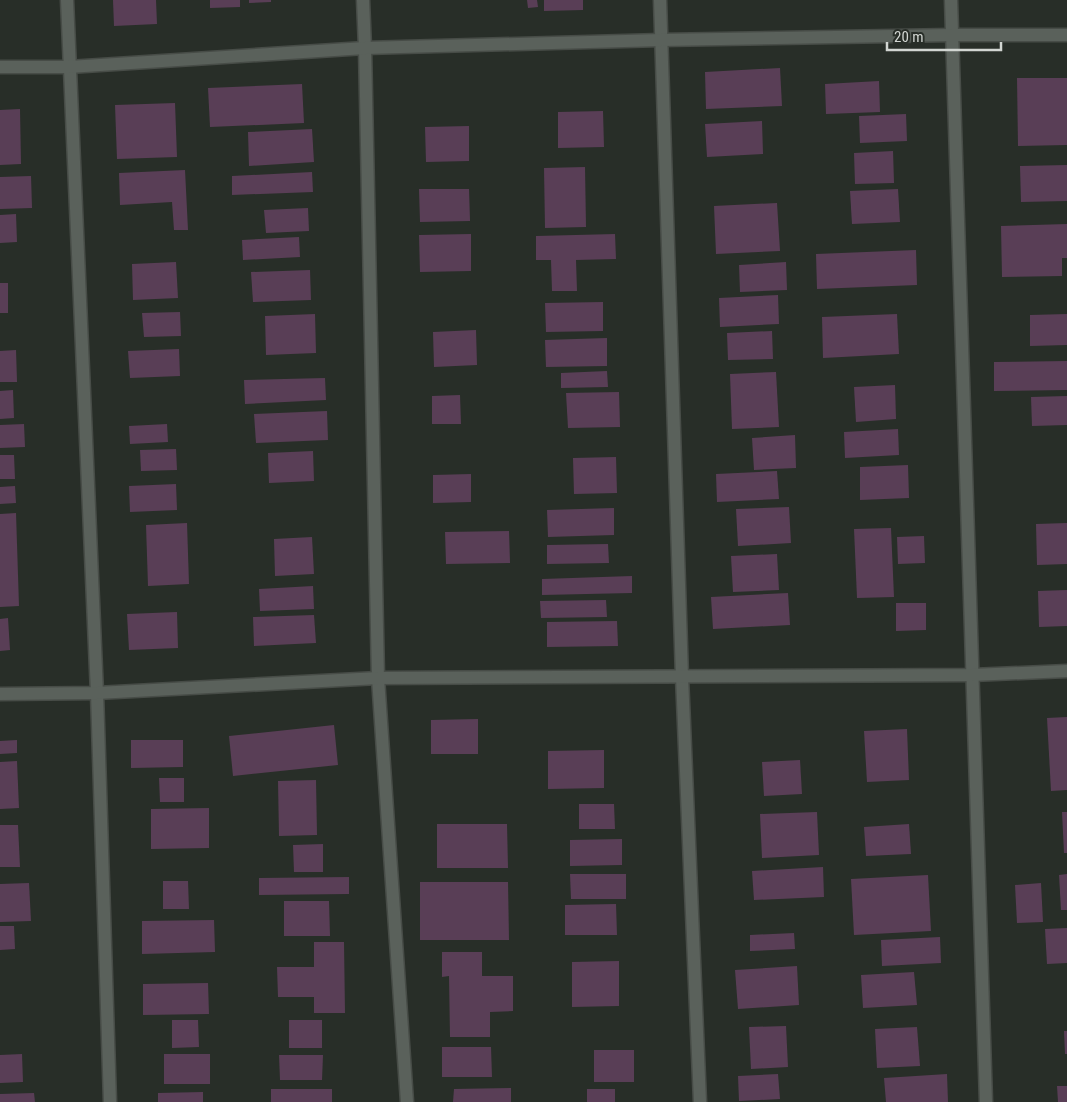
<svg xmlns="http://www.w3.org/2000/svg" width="1067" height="1102" font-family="'Roboto Condensed',sans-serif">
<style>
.building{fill:#593e56}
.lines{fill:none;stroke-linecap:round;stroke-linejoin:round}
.minor-casing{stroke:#474c47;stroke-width:15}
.minor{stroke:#5a615b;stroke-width:12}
</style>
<rect width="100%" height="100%" fill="#282e28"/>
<!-- building -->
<g class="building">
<path d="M113 0H156L157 24 114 26Z"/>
<path d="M210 0H240V7L210 8Z"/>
<path d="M249 0H271V2L249 3Z"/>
<path d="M527 0H537L538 7 528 8Z"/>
<path d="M544 0H583V10L544 11Z"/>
<path d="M780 68 782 106 706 109 705 72Z"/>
<path d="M1017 78H1067V145L1018 146Z"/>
<path d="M879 81 880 112 826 114 825 84Z"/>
<path d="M302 84 304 123 210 127 208 88Z"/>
<path d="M175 103 177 157 117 159 115 105Z"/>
<path d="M20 109 21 164 0 165V110Z"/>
<path d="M603 111 604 147 558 148V112Z"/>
<path d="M906 114 907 141 860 143 859 116Z"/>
<path d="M762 121 763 154 707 157 705 124Z"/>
<path d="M469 126V161L426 162 425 127Z"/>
<path d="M312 129 314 162 249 166 248 132Z"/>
<path d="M893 151 894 183 855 184 854 153Z"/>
<path d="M1067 165V201L1021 202 1020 166Z"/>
<path d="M585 167 586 227 545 228 544 168Z"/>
<path d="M185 170 188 230H174L172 202 120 205 119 173Z"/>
<path d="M312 172 313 192 232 195V176Z"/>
<path d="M31 176 32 208 0 209V177Z"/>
<path d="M419 189H469L470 221 420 222Z"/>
<path d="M898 189 900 222 852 224 850 191Z"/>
<path d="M777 203 780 251 716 254 714 206Z"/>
<path d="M308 208 309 231 266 233 264 210Z"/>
<path d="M16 214 17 242 0 243V215Z"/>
<path d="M1067 224V258H1062V276L1002 277 1001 226Z"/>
<path d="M471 234V271L420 272 419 235Z"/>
<path d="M615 234 616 259 576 260 577 291H552L551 260H536V236Z"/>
<path d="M299 237 300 257 243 260 242 240Z"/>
<path d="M916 250 917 285 817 289 816 254Z"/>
<path d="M176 262 178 298 133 300 132 264Z"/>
<path d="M786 262 787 290 740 292 739 265Z"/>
<path d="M310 270 311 300 253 302 251 272Z"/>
<rect x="0" y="283" width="8" height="30"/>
<path d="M778 295 779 324 720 327 719 298Z"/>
<path d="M603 302V331L546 332 545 303Z"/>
<path d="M180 312 181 336 144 337 142 313Z"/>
<path d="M315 314 316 353 266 355 265 316Z"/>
<path d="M897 314 899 354 823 358 822 317Z"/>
<path d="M1067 314V345L1030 346V315Z"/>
<path d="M476 330 477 365 434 367 433 332Z"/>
<path d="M772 331 773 359 728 360 727 333Z"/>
<path d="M607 338V366L546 367 545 340Z"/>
<path d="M179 349 180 376 130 378 128 351Z"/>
<path d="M16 350 17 382H0V351Z"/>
<path d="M1067 361V390L994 391V362Z"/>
<path d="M607 371 608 387 561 388V373Z"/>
<path d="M776 372 779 427 732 429 730 374Z"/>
<path d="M325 378 326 400 245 404 244 380Z"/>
<path d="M895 385 896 419 856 422 854 387Z"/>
<path d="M13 390 14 418 0 419V391Z"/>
<path d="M619 392 620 427 568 428 566 393Z"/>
<path d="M460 395 461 424H432V396Z"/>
<path d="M1067 396V425L1032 426 1031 397Z"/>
<path d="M327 411 328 440 256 443 254 414Z"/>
<path d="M24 424 25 447 0 448V425Z"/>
<path d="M167 424 168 442 130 444 129 426Z"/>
<path d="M898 429 899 455 845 458 844 432Z"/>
<path d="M795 435 796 468 754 470 752 438Z"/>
<path d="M176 449 177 470 141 471 140 450Z"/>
<path d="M313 451 314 481 269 483 268 453Z"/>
<path d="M0 455H14L15 479H0Z"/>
<path d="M616 457 617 493 574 494 573 458Z"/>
<path d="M908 465 909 498 860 500V467Z"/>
<path d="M777 471 779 499 717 502 716 474Z"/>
<path d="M471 474V502L433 503V475Z"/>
<path d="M176 484 177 510 130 512 129 486Z"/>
<path d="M15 486 16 503 0 504V487Z"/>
<path d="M789 507 791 543 738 546 736 509Z"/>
<path d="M614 508V535L548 537 547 510Z"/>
<path d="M16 513 19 606 0 607V514Z"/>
<path d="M187 523 189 584 148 586 146 525Z"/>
<path d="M1067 523V564L1037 565 1036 524Z"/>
<path d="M891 528 894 597 857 598 854 529Z"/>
<path d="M509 531 510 563 446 564 445 532Z"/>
<path d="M924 536 925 563 898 564 897 537Z"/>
<path d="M312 537 314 574 275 576 274 539Z"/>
<path d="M608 544 609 563 547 564V545Z"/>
<path d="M777 554 779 590 733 592 731 556Z"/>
<path d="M632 576V593L542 595V579Z"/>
<path d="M313 586 314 609 260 611 259 589Z"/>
<path d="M1067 590V626L1039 627 1038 591Z"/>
<path d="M788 593 790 625 713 629 711 597Z"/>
<path d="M606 600 607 617 541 618 540 601Z"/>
<path d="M896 603H926V630L896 631Z"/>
<path d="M177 612 178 648 129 650 127 614Z"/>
<path d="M314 615 316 643 254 646 253 617Z"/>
<path d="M8 618 10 650 0 651V619Z"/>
<path d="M617 621 618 646 547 647V622Z"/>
<path d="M1067 717V790L1051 791 1047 718Z"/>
<path d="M478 719V754H431V720Z"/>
<path d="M334 725 338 765 233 776 229 736Z"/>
<path d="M907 729 909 780 867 782 864 731Z"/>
<path d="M17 740V753L0 754V741Z"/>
<path d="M131 740H183V767L131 768Z"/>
<path d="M604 750V788L548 789V751Z"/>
<path d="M800 760 802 794 764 796 762 762Z"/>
<path d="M17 761 19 808 0 809V762Z"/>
<path d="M159 778H184V802H160Z"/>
<path d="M316 780 317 835 279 836 278 781Z"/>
<path d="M579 804H614L615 829H579Z"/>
<path d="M209 808V848L151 849V809Z"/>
<path d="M817 812 819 855 762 858 760 814Z"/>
<path d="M1062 812H1067V853H1064Z"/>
<path d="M437 824H507L508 868H437Z"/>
<path d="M909 824 911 854 866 856 864 827Z"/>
<path d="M0 825H18L20 867H0Z"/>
<path d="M622 839V865L570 866V840Z"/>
<path d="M323 844V872H294L293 845Z"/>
<path d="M823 867 824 897 754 900 752 871Z"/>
<path d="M570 874H626V899H571Z"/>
<path d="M1067 874V910H1061L1059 875Z"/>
<path d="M928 875 931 931 854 935 851 879Z"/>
<path d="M349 877V894L259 895V878Z"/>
<path d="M163 881H188L189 909H163Z"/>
<path d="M420 882H508L509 940H420Z"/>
<path d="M29 883 31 921 0 922V884Z"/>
<path d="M1041 883 1043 922 1017 923 1015 885Z"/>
<path d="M284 901H329L330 936H284Z"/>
<path d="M616 904 617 935H565V905Z"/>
<path d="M214 920 215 952 142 954V921Z"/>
<path d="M0 926H14L15 949 0 950Z"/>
<path d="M1067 928V963L1047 964 1045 929Z"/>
<path d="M794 933 795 949 750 951V935Z"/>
<path d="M940 937 941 963 882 966 881 940Z"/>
<path d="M314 942H344L345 1013H314V997H278L277 967H314Z"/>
<path d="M442 952H482V976H513V1011L490 1012V1037H450L449 976 442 977Z"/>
<path d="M619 961V1006L572 1007V962Z"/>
<path d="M797 966 799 1005 738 1009 735 970Z"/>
<path d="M914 972 917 1005 863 1008 861 975Z"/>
<path d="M208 983 209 1014 143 1015V984Z"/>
<path d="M172 1020H198L199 1047 172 1048Z"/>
<rect x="289" y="1020" width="33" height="28"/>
<path d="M786 1026 788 1067 751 1069 749 1027Z"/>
<path d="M917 1027 920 1066 877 1068 875 1029Z"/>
<path d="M1064 1031H1067V1054H1065Z"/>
<path d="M442 1047H491L492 1077H442Z"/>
<rect x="594" y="1050" width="40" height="32"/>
<path d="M22 1054 23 1082 0 1083V1055Z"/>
<rect x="164" y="1054" width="46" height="30"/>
<path d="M279 1055H323L322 1080H280Z"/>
<path d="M778 1074 780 1099 739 1101 738 1076Z"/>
<path d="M947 1074 948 1102H886L884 1078Z"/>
<path d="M1057 1086H1067V1102H1058Z"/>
<path d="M511 1088V1102H453L454 1089Z"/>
<rect x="271" y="1089" width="61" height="13"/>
<rect x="587" y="1089" width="28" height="13"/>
<path d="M203 1092V1102H158V1093Z"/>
<path d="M34 1093 35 1102H0V1094Z"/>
</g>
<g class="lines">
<!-- minor casing -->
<g class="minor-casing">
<g id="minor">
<path d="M67 0 97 693 110 1102"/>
<path d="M363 0 365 48 378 678 407 1102"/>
<path d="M660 0 682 677 700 1102"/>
<path d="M951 0 986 1102"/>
<path d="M0 67H69L365 48 661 40 952 35H1067"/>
<path d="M0 694 97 693 378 678 972 675 1067 671"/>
</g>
</g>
<!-- minor -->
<use href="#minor" class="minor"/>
</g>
<!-- scale -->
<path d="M887 42v8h114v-8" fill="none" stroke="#d2d6d2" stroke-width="2.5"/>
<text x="894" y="42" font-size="15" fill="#d2d6d2" stroke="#282e28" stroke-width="4" paint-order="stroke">20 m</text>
</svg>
